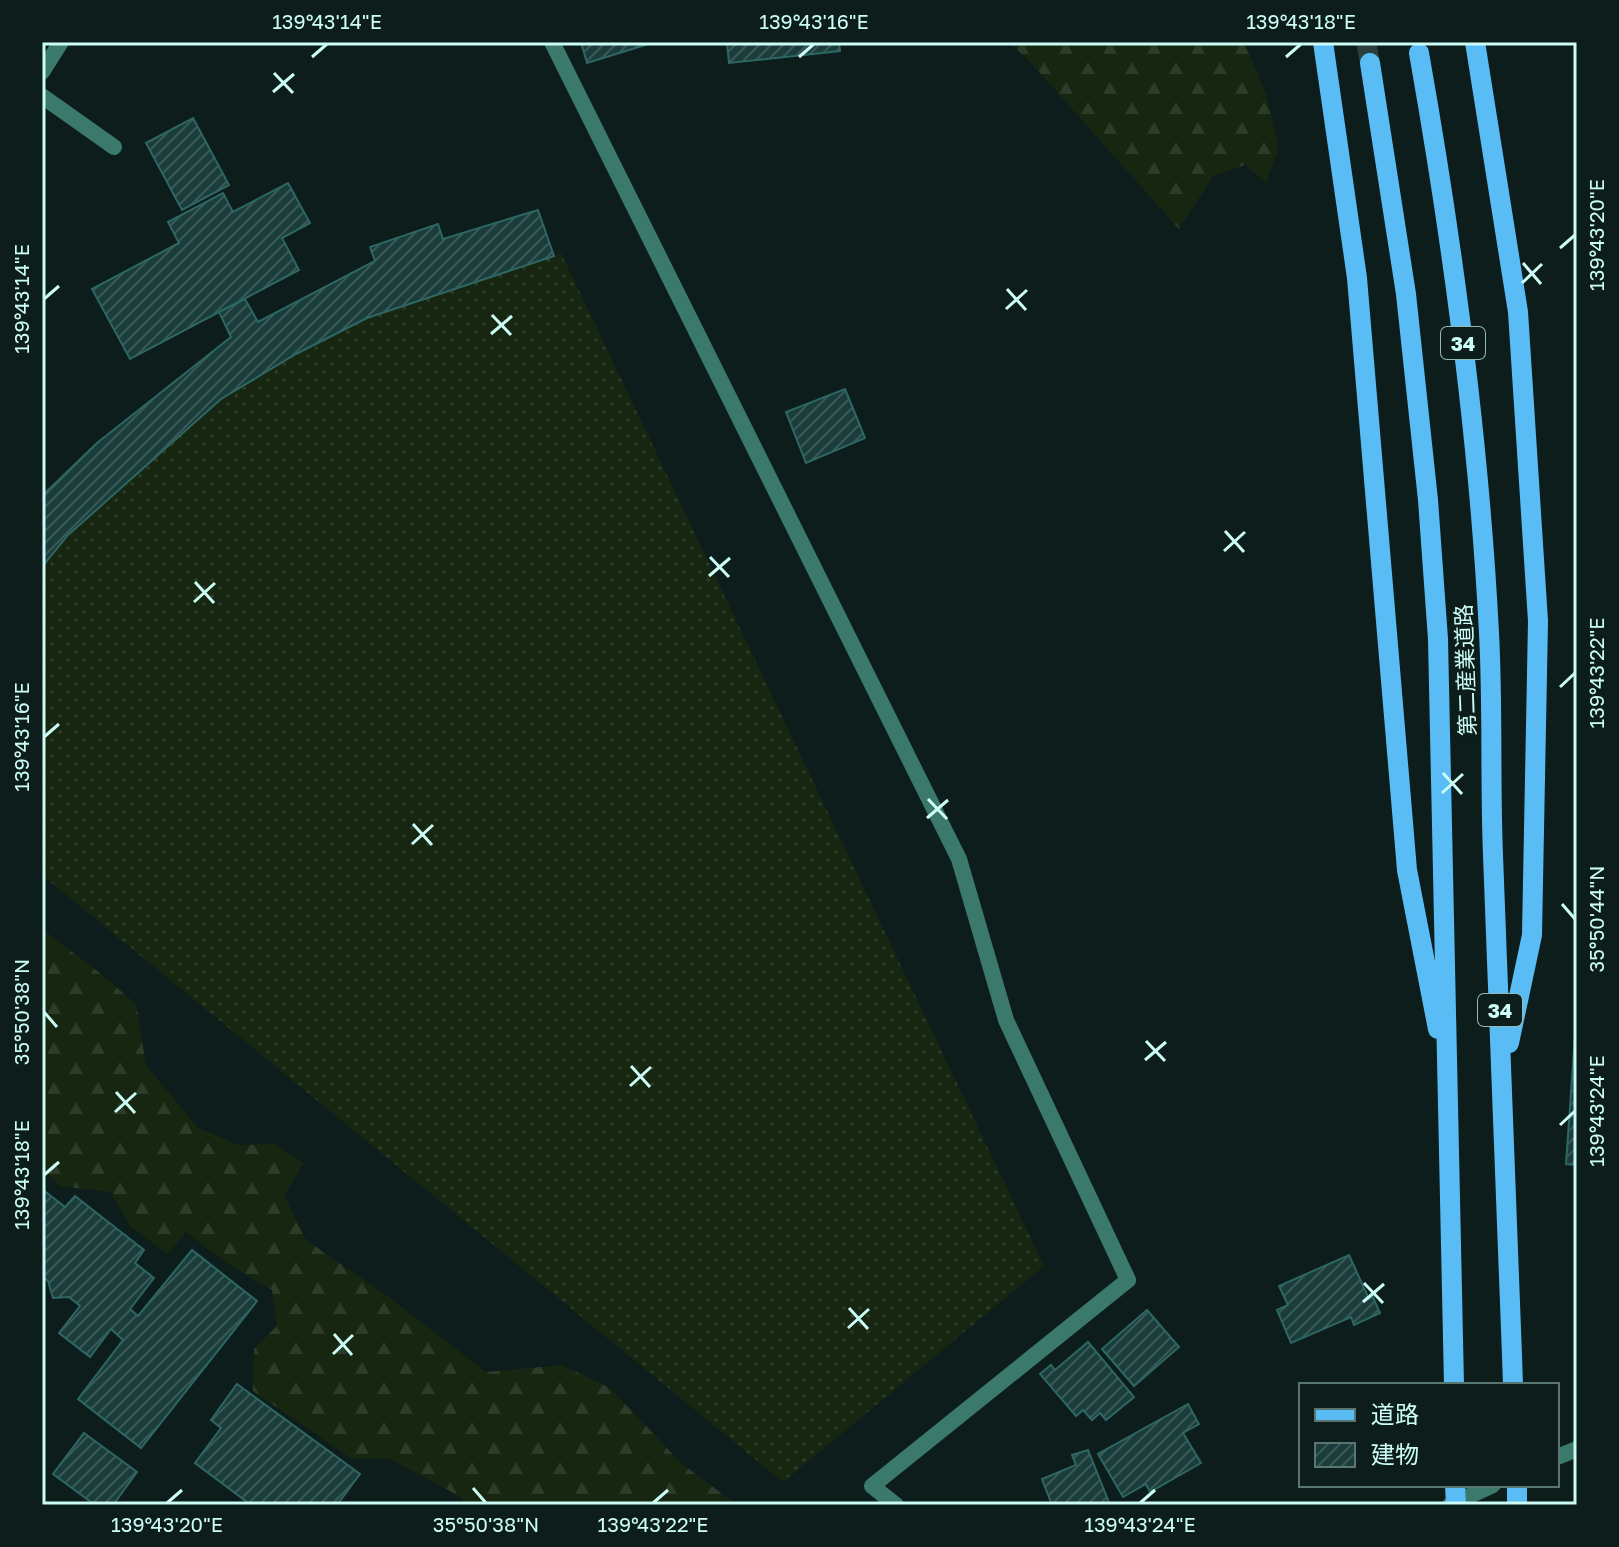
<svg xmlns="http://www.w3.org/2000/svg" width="1619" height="1547" font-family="'Golos Text','Noto Sans JP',sans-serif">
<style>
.grass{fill:url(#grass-dots)}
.forest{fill:url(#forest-firs)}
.building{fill:url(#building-hatch);stroke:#2d6763;stroke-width:2}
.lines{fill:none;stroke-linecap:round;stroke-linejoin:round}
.primary-tunnel{stroke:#2a3e3c;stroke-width:20;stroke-dasharray:20 10;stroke-linecap:butt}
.service{stroke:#3a796b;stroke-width:16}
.minor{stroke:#3a796b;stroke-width:16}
.primary{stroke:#59bcf5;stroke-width:20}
.ticks{fill:none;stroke:#cbfcf5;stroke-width:3}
.labels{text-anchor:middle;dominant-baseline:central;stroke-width:8;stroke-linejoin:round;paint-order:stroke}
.shield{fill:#0d1d1b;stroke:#92b9b4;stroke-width:2}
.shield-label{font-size:20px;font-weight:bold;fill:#cbfcf5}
.street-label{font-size:22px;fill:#cbfcf5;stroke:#0d1d1b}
.neatline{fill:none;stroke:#cbfcf5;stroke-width:3}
.ticks-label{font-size:20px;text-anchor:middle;fill:#cbfcf5}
</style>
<defs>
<pattern id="grass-dots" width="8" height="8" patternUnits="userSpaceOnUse" patternTransform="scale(2)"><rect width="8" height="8" fill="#172610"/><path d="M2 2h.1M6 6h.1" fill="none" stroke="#2d3c28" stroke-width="1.8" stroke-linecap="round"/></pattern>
<pattern id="forest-firs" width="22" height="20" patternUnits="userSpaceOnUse" patternTransform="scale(2)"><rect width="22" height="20" fill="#172610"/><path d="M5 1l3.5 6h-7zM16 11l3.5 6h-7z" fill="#2d3c28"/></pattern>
<pattern id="building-hatch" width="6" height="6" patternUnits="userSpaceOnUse" patternTransform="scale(2)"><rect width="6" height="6" fill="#1a3c3a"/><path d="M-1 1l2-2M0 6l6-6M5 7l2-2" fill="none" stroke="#3a5957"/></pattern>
</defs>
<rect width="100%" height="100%" fill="#0d1d1b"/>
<!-- grass -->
<path class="grass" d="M561 253 1044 1266 783 1482 42 875V567L67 536 221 399 296 354 367 318Z"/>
<!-- forest -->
<g class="forest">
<path d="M1009 42H1244L1266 93 1279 147 1266 183 1245 165 1213 176 1179 229 1032 64Z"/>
<path d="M42 929 96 970 136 1004 146 1065 197 1127 237 1145 274 1144 304 1163 284 1195 306 1240 387 1296 486 1372 562 1365 610 1388 681 1463 733 1502 741 1505H463L461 1497 390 1459H352L253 1391 254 1349 277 1326 272 1290 227 1263 186 1232 168 1254 131 1227 110 1192 59 1186 42 1166Z"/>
</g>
<!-- building -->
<g class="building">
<path d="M581 42H655L587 63Z"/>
<path d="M727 42H839L840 51 729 63Z"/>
<path d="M193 118 229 185 182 210 146 143Z"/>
<path d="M288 183 310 223 282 238 299 270 130 359 92 289 179 243 168 222 223 193 233 212Z"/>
<path d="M538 210 554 256 367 318 296 354 221 399 67 536 42 567V496L97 443 231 337 219 312 245 299 258 322 375 261 370 247 438 224 443 239Z"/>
<path d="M845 389 865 438 806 463 786 412Z"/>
<path d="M1577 1007V1165L1566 1164Z"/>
<path d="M42 1189 65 1207 75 1196 144 1250 135 1263 154 1278 130 1309 138 1316 192 1250 257 1301 141 1448 78 1399 123 1340 111 1329 90 1357 59 1333 80 1306 69 1297 53 1298 48 1281 42 1276Z"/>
<path d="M1349 1255 1369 1299 1373 1297 1380 1313 1354 1325 1351 1317 1291 1343 1277 1310 1288 1305 1279 1286Z"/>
<path d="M1147 1310 1179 1347 1134 1386 1102 1349Z"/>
<path d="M1088 1342 1134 1397 1106 1420 1100 1413 1092 1420 1083 1410 1076 1416 1040 1374 1051 1365 1055 1370Z"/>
<path d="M237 1384 360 1474 337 1505H251L195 1463 221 1428 211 1420Z"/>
<path d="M1188 1404 1199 1424 1183 1433 1201 1463 1150 1492 1146 1484 1123 1497 1098 1454Z"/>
<path d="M84 1433 137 1472 113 1505H95L53 1474Z"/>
<path d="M1088 1450 1110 1505H1052L1042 1479 1076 1465 1072 1455Z"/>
</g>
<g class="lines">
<!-- primary-tunnel -->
<path class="primary-tunnel" d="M1366 42 1370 63"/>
<!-- service -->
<path class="service" d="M42 96 114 147"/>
<!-- minor -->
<g class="minor">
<path d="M552 42 959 859 1006 1020 1128 1280 872 1486 896 1505"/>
<path d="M42 72 61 42"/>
<path d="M1557 1457 1577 1449"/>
<path d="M1450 1505 1493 1485"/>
</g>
<!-- primary -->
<g class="primary">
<path d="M1323 42 1357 278 1407 870 1438 1029"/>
<path d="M1475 42 1518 312 1538 621 1532 935 1509 1043"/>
<path d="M1419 53C1453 245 1479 438 1489 633 1493 707 1490 781 1493 855 1499 1031 1507 1208 1513 1385"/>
<path d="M1370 63 1406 294 1428 500 1438 639 1454 1385"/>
<path d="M1455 1485 1456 1505"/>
<path d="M1517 1485V1505"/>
</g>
</g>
<!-- ticks -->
<path class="ticks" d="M312 57 327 44M799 57 814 44M1286 57 1301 44M274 73 293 93M273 92 294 74M1560 248 1575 235M1523 263 1541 284M1522 283 1542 264M1007 289 1026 310M44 299 59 286M1006 309 1027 290M492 315 511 335M491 334 512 316M1225 531 1244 552M1224 551 1245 532M710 557 729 577M709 576 730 558M195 582 214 603M194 602 215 583M1560 687 1575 673M44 737 59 724M1443 773 1462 794M1442 793 1463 774M928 799 947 819M927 818 948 800M413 824 432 845M412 844 433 825M1562 904 1575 919M44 1012 57 1027M1146 1041 1165 1061M1145 1060 1166 1042M631 1066 650 1087M630 1086 651 1067M116 1092 135 1113M115 1112 136 1093M1560 1125 1575 1111M44 1175 59 1162M1364 1283 1383 1303M1363 1302 1384 1284M849 1308 868 1329M848 1328 869 1309M334 1334 352 1355M333 1354 353 1335M473 1488 486 1503M167 1503 182 1490M653 1503 668 1490M1140 1503 1155 1490"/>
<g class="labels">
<!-- shield labels -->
<g class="shield">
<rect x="1441" y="327" width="44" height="32" rx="6"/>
<rect x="1478" y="994" width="44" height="32" rx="6"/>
</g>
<g class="shield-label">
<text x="1463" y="343">34</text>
<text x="1500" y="1010">34</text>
</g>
<!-- street labels -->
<g class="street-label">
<text transform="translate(1465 670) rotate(-92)">第二産業道路</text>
</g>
</g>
<!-- border -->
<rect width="1619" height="1547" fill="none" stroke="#0d1d1b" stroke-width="88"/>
<!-- legend -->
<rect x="1299" y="1383" width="260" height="104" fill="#0d1d1b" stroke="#597672" stroke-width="2"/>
<rect x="1315" y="1409" width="40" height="12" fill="#59bcf5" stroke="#597672" stroke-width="2"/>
<text x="1371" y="1423" font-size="24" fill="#cbfcf5">道路</text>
<rect x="1315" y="1443" width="40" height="24" fill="url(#building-hatch)" stroke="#597672" stroke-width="2"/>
<text x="1371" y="1463" font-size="24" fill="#cbfcf5">建物</text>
<rect x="44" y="44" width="1531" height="1459" class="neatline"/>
<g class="ticks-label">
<text x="327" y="29">139°43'14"E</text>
<text x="814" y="29">139°43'16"E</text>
<text x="1301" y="29">139°43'18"E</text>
<text transform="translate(1597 235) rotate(-90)" y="7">139°43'20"E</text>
<text transform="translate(22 299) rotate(-90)" y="7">139°43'14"E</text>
<text transform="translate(1597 673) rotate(-90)" y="7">139°43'22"E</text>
<text transform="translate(22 737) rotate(-90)" y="7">139°43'16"E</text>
<text transform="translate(1597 919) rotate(-90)" y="7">35°50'44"N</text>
<text transform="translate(22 1012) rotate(-90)" y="7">35°50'38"N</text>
<text transform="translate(1597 1111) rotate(-90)" y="7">139°43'24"E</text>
<text transform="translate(22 1175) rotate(-90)" y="7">139°43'18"E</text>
<text x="167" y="1532">139°43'20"E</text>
<text x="486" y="1532">35°50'38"N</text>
<text x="653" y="1532">139°43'22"E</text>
<text x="1140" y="1532">139°43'24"E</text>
</g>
</svg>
